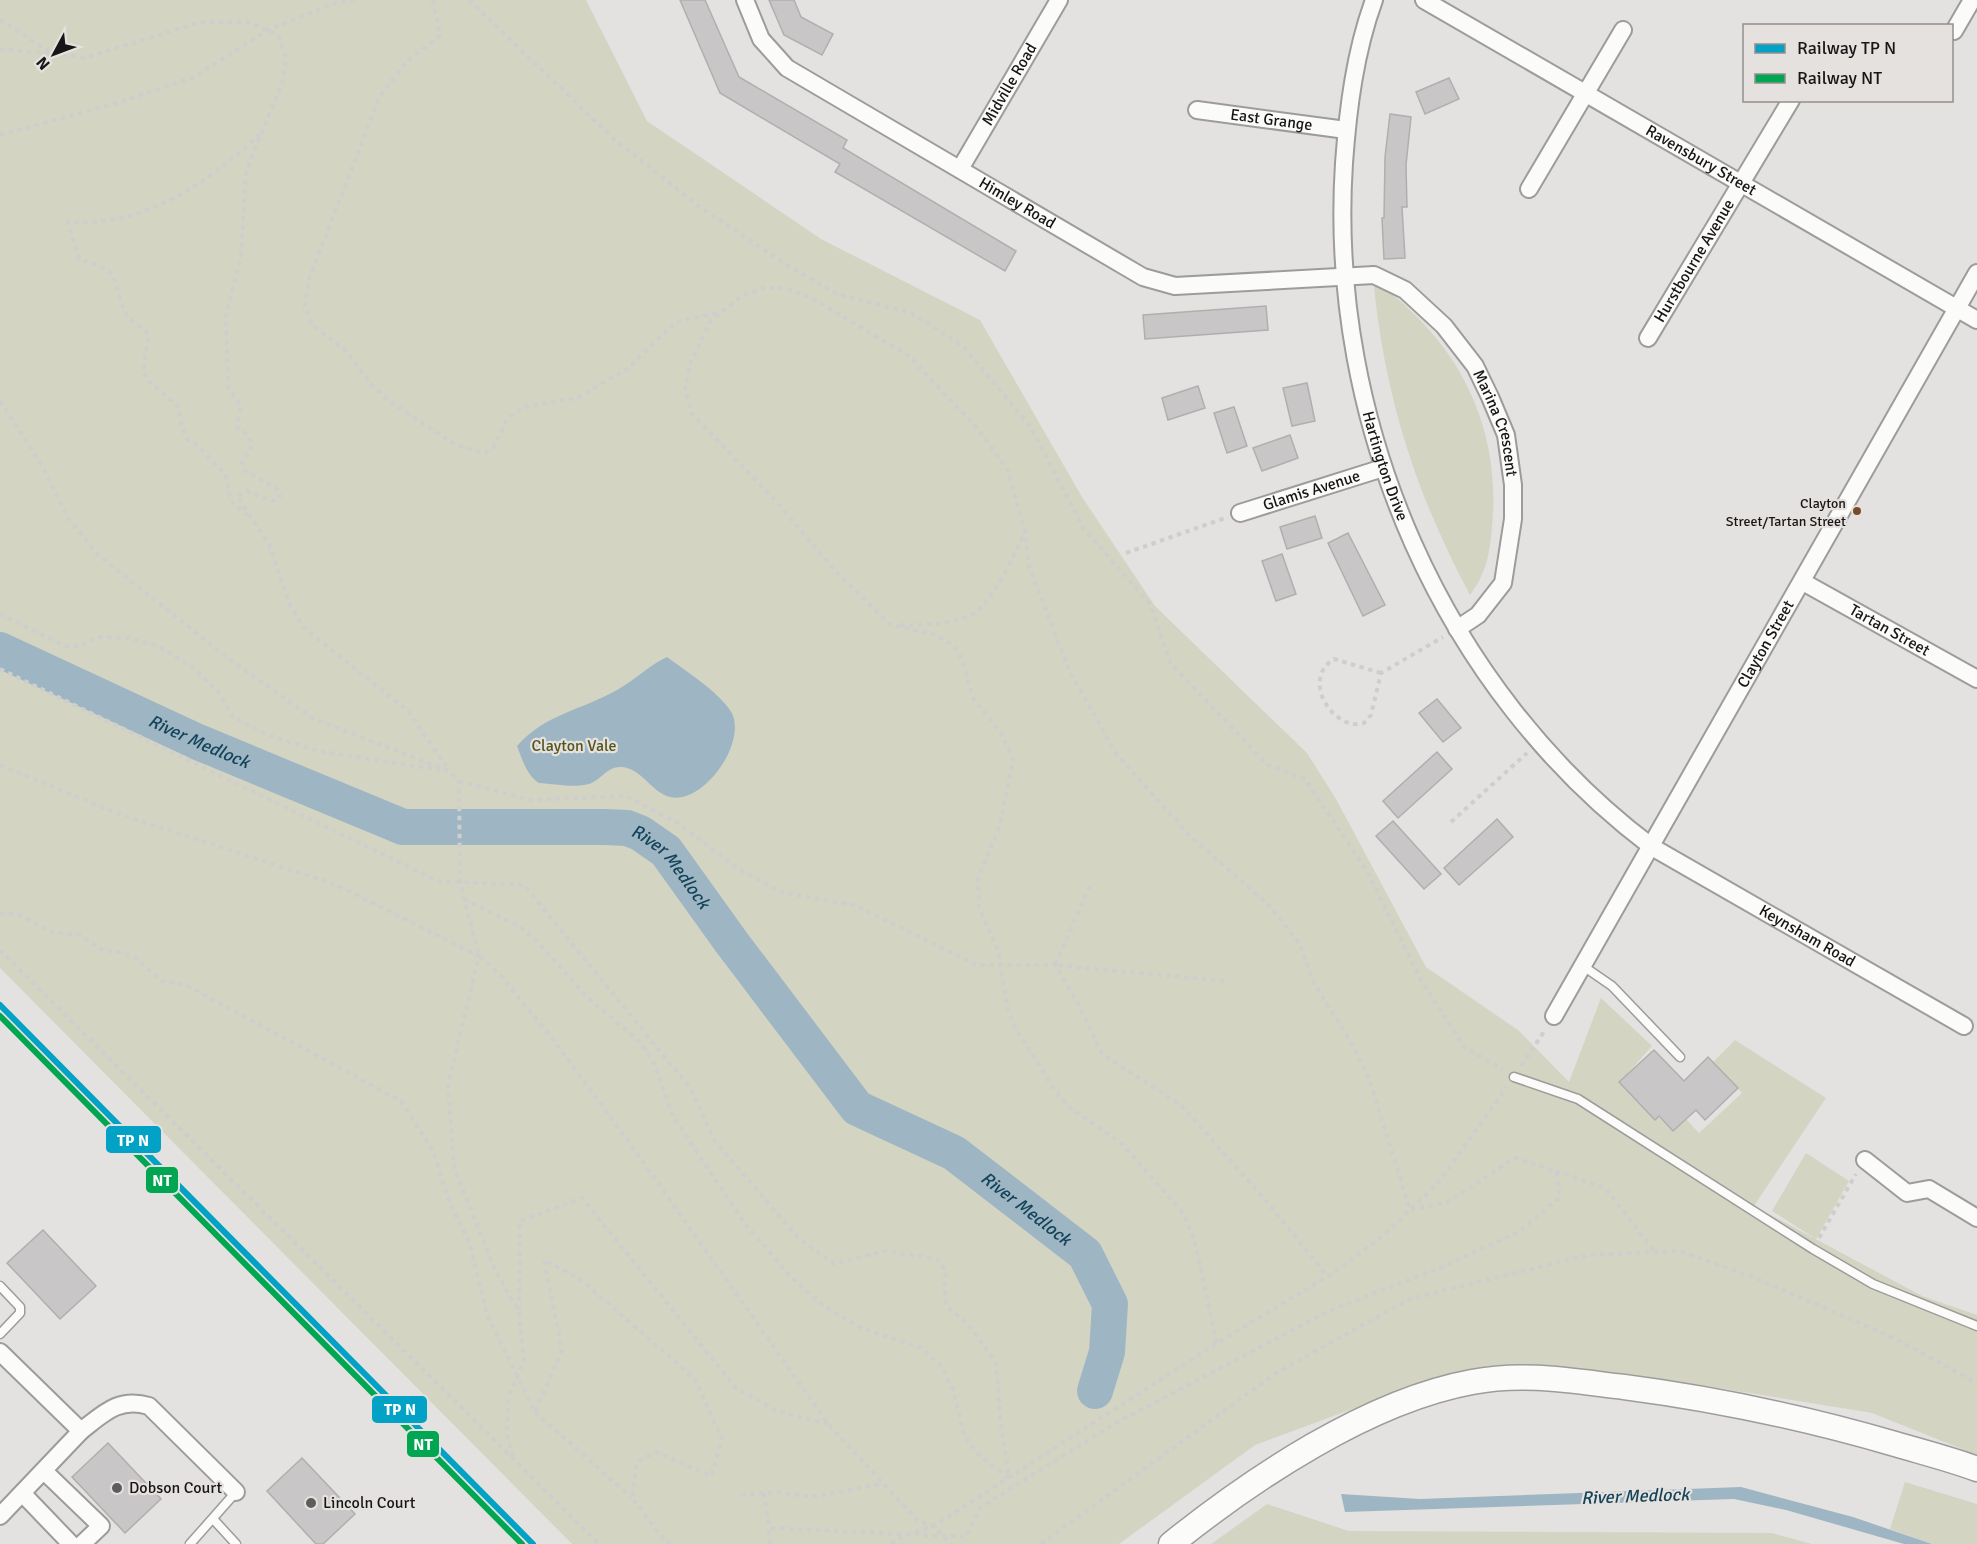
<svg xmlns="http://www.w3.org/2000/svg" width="1977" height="1544" font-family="Signika,sans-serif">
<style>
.green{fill:#d4d4c3}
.water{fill:#9eb6c3}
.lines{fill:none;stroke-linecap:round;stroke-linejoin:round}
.river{stroke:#9eb6c3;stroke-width:36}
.building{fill:#c8c6c6;stroke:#b0afae;stroke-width:1.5}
.lane-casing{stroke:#9d9c9b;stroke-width:11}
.street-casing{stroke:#9d9c9b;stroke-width:20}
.secondary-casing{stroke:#9d9c9b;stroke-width:27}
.path{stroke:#cececd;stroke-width:4;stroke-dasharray:4.5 4.5;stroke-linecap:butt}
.lane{stroke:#fbfbfa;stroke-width:8}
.street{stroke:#fbfbfa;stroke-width:16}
.secondary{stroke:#fbfbfa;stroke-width:24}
.rail-1-casing{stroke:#e5e1df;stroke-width:10}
.rail-2-casing{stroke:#e5e1df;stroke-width:10}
.rail-1{stroke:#01a2c5;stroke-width:6}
.rail-2{stroke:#00a651;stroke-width:6}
.bus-dot{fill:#7a4b2a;stroke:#e5e1df;stroke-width:2}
.poi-dot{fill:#5f5d5c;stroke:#e5e1df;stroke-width:2}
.labels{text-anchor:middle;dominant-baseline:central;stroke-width:4.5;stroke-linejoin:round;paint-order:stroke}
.bus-label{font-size:14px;fill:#171515;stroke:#e5e1df;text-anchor:end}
.street-label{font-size:16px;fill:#171515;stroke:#e5e1df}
.park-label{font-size:16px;fill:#53551c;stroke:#e5e1df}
.poi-label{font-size:16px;fill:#171515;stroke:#e5e1df;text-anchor:start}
.water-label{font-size:18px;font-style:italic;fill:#15445a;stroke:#e5e1df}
.line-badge{stroke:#e5e1df;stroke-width:2}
.badge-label{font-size:16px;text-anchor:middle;font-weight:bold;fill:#fff}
</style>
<rect width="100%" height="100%" fill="#e4e2e0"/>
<!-- green -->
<g class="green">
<path d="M0 0H586L647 121 821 239 980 320 1082 497 1155 606 1307 753 1336 799 1426 967 1518 1030 1569 1082 1601 998 1652 1046 1620 1082 1673 1131 1686 1119 1699 1133 1742 1093 1713 1062 1735 1040 1826 1098 1754 1206 1922 1296 1977 1315V1455L1872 1413 1694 1384 1507 1365 1436 1378 1255 1445 1119 1544H572L0 968Z"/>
<path d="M1374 286C1389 288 1407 307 1418 318 1474 374 1500 448 1492 527 1490 553 1486 574 1470 595 1417 496 1385 398 1374 286Z"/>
<path d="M1806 1153 1849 1181 1816 1239 1772 1211Z"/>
<path d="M1905 1482 1977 1504V1544H1932L1890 1529Z"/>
<path d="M1267 1504 1349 1531 1772 1533 1812 1544H1211Z"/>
</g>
<!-- water -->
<g class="water">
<path d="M667 657C686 671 717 691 730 710 750 738 705 805 670 797 652 793 640 766 620 767 607 767 601 780 589 784 575 788 554 784 539 783 527 776 522 759 517 746 545 714 582 710 617 690 635 680 648 666 667 657Z"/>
<path d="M1741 1487 1853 1517 1932 1544H1904L1786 1510 1734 1499 1345 1512 1341 1494 1420 1499Z"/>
</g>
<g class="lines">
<!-- river -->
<path class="river" id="s1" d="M0 650 198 742 403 827H605L627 828 640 833 666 851 732 943 857 1108 954 1153 1085 1254 1110 1304 1107 1352 1095 1391"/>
</g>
<!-- building -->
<g class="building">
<path d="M680 0H705L739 77 847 140 843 148 1016 251 1005 271 835 172 840 164 720 93Z"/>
<path d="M769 0H794L801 17 833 34 822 55 784 35Z"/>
<path d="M1449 78 1459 99 1425 114 1416 92Z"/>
<path d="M1390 114 1411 117 1406 165 1407 207H1402L1405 258 1384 259 1382 218H1384L1385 157Z"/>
<path d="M1266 306 1268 330 1145 339 1143 315Z"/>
<path d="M1307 383 1315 421 1292 426 1283 388Z"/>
<path d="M1198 386 1205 408 1168 420 1162 398Z"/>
<path d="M1234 407 1247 446 1227 453 1214 413Z"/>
<path d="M1290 435 1298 458 1262 471 1253 448Z"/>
<path d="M1315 516 1322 538 1287 549 1280 527Z"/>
<path d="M1348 533 1385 605 1363 616 1328 543Z"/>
<path d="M1282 554 1296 594 1276 601 1262 561Z"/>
<path d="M1437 699 1461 728 1443 742 1419 713Z"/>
<path d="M1437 752 1452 769 1398 818 1383 801Z"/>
<path d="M1497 819 1513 837 1459 885 1444 868Z"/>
<path d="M1393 821 1441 874 1424 889 1376 836Z"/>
<path d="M1654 1050 1684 1081 1708 1057 1738 1088 1705 1120 1696 1110 1673 1131 1659 1116 1655 1120 1619 1082Z"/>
<path d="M43 1230 96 1286 60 1319 7 1263Z"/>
<path d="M108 1443 161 1499 125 1533 72 1477Z"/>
<path d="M302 1458 355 1514 323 1544H316L267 1491Z"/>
</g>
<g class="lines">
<!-- lane casing -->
<g class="lane-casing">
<g id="lane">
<path d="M1583 966 1612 986 1680 1057"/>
<path d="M1514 1077 1578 1099 1813 1249 1873 1284 1977 1326"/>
<path d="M0 1286 20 1307V1313L0 1334"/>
<path d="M214 1520 236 1544"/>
<path d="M190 1544 236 1492"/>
</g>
</g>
<!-- street casing -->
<g class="street-casing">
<g id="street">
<path id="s2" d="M745 0 761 39 787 68 1143 277 1175 286 1374 275 1405 290 1444 326 1475 366 1490 397 1506 435 1513 485V519L1503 583 1478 615 1457 629"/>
<path id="s3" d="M1374 0C1355 52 1348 108 1344 163 1327 423 1443 690 1652 847L1964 1026"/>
<path id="s4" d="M1424 0 1977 320"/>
<path d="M1954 31 1972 0"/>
<path id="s5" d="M1197 110 1346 130"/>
<path id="s6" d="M960 169 1059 0"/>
<path d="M1529 189 1623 30"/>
<path id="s7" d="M1648 338 1791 100"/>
<path id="s8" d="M1240 513 1383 468"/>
<path id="s9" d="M1803 582 1977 679"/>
<path id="s10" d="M1554 1016 1977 273"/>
<path d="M1865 1160 1907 1193 1929 1189 1977 1218"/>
<path d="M0 1352 81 1431 0 1516"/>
<path d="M81 1431C104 1413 119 1397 149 1406L236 1492"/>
<path d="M45 1472 101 1526 82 1544"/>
<path d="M23 1494 71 1544"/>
</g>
</g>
<!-- secondary casing -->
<g class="secondary-casing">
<path id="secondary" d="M1171 1544C1252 1479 1368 1401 1472 1382 1524 1372 1572 1381 1624 1387 1716 1399 1806 1418 1895 1444 1922 1452 1950 1459 1977 1469"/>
</g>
<!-- path -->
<g class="path">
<path d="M433 0 440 36 407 61 380 96 309 279 305 305 312 325 346 351 371 384 389 401 456 445 484 453 493 448 508 418 524 407 577 398 627 369 676 322 721 312"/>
<path d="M469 0 614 139 701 208 787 265 837 294 911 313 963 346 1030 426 1084 529 1150 604 1171 664 1268 765 1305 779 1367 871 1421 980 1464 1047 1503 1070"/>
<path d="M0 20 50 52 84 58 201 22H248L278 35 286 57 283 80 246 172 241 258 226 313 228 387 241 406 237 427 247 434 253 445 242 462 244 470 280 491 279 499 272 501 247 491 237 496 269 544 290 605 303 627 407 710 449 770"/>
<path d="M0 49 53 54"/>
<path d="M0 135 114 104 194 77 268 30 335 3 358 0"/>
<path d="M0 401 43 467 68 518 97 554 229 659 314 719 449 771 459 781 460 883 479 956 501 976 551 1037 631 1145 829 1425 918 1521 934 1526 951 1544"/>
<path d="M248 516 231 501 225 474 198 446 187 439 181 424 178 406 148 381 143 370 149 335C143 328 129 320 125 312 109 273 125 275 79 259L68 222C142 228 209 183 260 134"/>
<path d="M1126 553 1225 518"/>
<path d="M0 614 65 646H81L98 637 129 638 158 646 192 667 218 691 233 717 265 734 318 751 440 770"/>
<path d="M900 625C920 626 962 623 977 611 993 600 1017 550 1025 531"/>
<path d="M0 669 438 881 524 885 691 1089 714 1140 799 1239 834 1264 884 1251 937 1259 946 1271 944 1286 947 1307 967 1323 996 1362 1000 1417 1009 1478"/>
<path d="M1381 673 1334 659C1307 675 1322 714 1349 723 1353 725 1359 724 1364 723L1371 715 1381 673 1443 637"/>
<path d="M0 765 119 814 334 884 479 956 448 1085 454 1168 494 1267 519 1313 524 1360 508 1398 507 1436 514 1460"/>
<path d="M459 781 531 800 626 796 676 822 737 868 780 892 854 905 977 965H1055L1079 1005 1102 1054 1181 1105 1268 1203 1327 1276"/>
<path d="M1451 822 1527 753"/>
<path d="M1090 886 1055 965 1225 981"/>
<path d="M464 899 517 925 535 939 585 995 640 1042 653 1061 674 1118 745 1224 791 1277 824 1306 861 1328 921 1348 940 1365 953 1390 964 1435 977 1453 1008 1478"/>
<path d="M0 913 20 915 52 932 80 935 104 951H116L136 958 161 981 186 985 401 1101 433 1151 449 1201 470 1244 487 1315 535 1412 562 1350 544 1260 580 1279 695 1379 722 1439 711 1476 656 1452 637 1462 632 1498 665 1541 671 1544"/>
<path d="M0 950 599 1544"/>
<path d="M1521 1066 1545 1030"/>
<path d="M1556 1171 1605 1188 1655 1252"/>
<path d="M1819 1238 1856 1174"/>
<path d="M519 1310 520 1221 582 1198 736 1388 777 1411 829 1424"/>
<path d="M1217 1343 1194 1239 1183 1213 1121 1143 1069 1107 1054 1089 1015 1027 1007 1006 998 950 979 908 978 879 1000 825 1013 760 1001 733 973 698 962 659 952 644 932 634 891 625 838 574 773 498 692 414 685 387 690 364 710 322 741 296 763 288H786L815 300 909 356 978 429 1007 469 1025 531 1029 566 1069 670 1117 755 1191 837 1268 904 1299 943 1314 983 1354 1047 1369 1078 1410 1210"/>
<path d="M535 1412 631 1497"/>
<path d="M764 1493 769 1528"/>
<path d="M741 1495 777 1492 812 1497 881 1484"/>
<path d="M770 1544 769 1528 966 1537 981 1507 1114 1424 1329 1311 1445 1266 1520 1231 1560 1197 1556 1171 1515 1158 1448 1202 1410 1210"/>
<path d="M891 1544 906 1535 934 1526 1217 1343 1335 1272 1384 1235 1437 1184 1507 1087"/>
<path d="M1041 1544 1276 1373 1410 1299 1588 1255 1680 1251 1753 1277 1896 1339 1977 1383"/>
</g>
<!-- lane -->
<use href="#lane" class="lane"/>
<!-- street -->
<use href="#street" class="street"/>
<!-- secondary -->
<use href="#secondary" class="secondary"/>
<!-- rail-1 casing -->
<g class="rail-1-casing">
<path id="rail-1" d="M0 1005 533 1544"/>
</g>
<!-- rail-2 casing -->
<g class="rail-2-casing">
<path id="rail-2" d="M0 1016 522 1544"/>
</g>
<!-- rail-1 -->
<use href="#rail-1" class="rail-1"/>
<!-- rail-2 -->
<use href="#rail-2" class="rail-2"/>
</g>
<!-- markers -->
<circle class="bus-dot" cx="1857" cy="511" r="5"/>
<g class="poi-dot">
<circle cx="117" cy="1488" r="6"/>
<circle cx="311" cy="1503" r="6"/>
</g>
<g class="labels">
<!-- bus labels -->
<g class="bus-label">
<text x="1846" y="503">Clayton<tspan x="1846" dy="18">Street/Tartan Street</tspan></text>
</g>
<!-- street labels -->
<g class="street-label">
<text stroke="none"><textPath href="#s6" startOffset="98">Midville Road</textPath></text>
<text stroke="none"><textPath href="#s5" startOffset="75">East Grange</textPath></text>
<text stroke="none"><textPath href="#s4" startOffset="320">Ravensbury Street</textPath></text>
<text stroke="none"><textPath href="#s2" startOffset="348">Himley Road</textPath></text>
<text stroke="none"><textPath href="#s7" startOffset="90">Hurstbourne Avenue</textPath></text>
<text stroke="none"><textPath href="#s2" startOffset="926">Marina Crescent</textPath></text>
<text stroke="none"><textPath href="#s3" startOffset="474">Hartington Drive</textPath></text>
<text stroke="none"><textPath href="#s8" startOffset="75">Glamis Avenue</textPath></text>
<text stroke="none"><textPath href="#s9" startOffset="99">Tartan Street</textPath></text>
<text stroke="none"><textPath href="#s10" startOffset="428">Clayton Street</textPath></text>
<text stroke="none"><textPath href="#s3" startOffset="1126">Keynsham Road</textPath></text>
</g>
<!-- park labels -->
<g class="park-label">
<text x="574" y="746">Clayton Vale</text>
</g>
<!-- poi labels -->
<g class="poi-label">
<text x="129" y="1488">Dobson Court</text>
<text x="323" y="1503">Lincoln Court</text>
</g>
<!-- water labels -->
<g class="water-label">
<text stroke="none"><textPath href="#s1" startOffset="219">River Medlock</textPath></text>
<text stroke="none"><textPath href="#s1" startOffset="724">River Medlock</textPath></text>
<text stroke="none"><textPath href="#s1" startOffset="1228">River Medlock</textPath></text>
<text transform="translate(1635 1496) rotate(-2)">River Medlock</text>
</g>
</g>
<g class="line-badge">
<rect x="105" y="1125" width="57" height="29" rx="6" fill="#01a2c5"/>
<rect x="145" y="1166" width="34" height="28" rx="6" fill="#00a651"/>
<rect x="371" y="1395" width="57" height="29" rx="6" fill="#01a2c5"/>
<rect x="406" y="1430" width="34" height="28" rx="6" fill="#00a651"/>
</g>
<g class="badge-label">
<text x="133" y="1146">TP N</text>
<text x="162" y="1186">NT</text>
<text x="400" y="1415">TP N</text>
<text x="423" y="1450">NT</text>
</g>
<!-- legend -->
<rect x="1743" y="24" width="210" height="78" fill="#e5e1df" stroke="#938f8e" stroke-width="1.5"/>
<rect x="1755" y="44" width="30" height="9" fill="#01a2c5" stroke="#938f8e" stroke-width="1.5"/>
<text x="1797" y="54" font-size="18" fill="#171515">Railway TP N</text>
<rect x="1755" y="74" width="30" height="9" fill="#00a651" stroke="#938f8e" stroke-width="1.5"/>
<text x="1797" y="84" font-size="18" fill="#171515">Railway NT</text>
<!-- north arrow -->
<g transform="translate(54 54) rotate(229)" stroke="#e5e1df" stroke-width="4.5" paint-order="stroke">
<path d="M0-4.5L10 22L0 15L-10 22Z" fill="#171515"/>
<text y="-9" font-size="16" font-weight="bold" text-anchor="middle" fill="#171515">N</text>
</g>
</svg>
